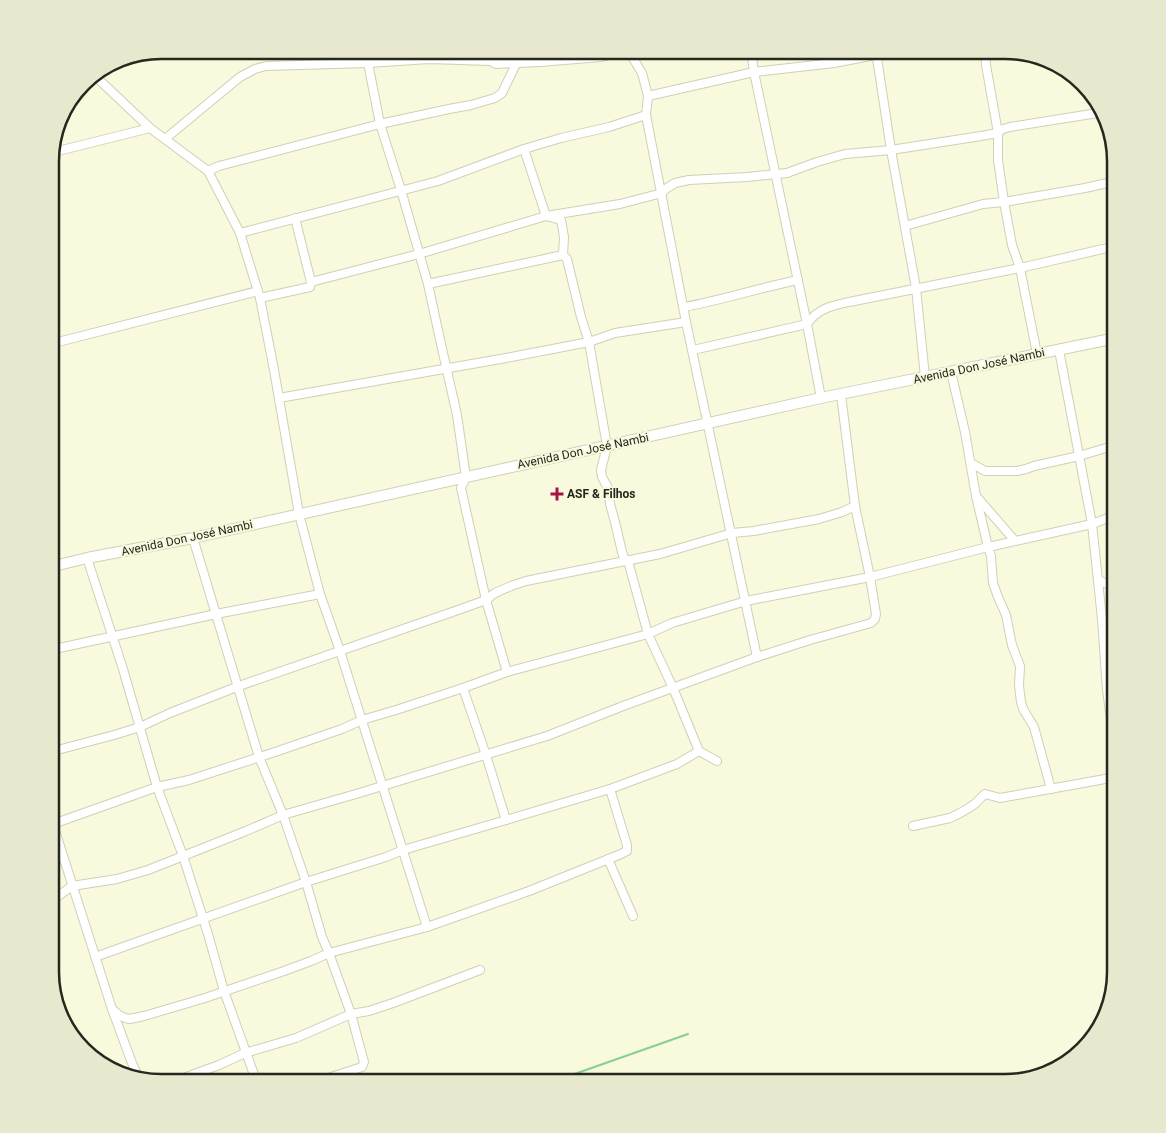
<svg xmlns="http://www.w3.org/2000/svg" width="1166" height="1133" font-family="Roboto,sans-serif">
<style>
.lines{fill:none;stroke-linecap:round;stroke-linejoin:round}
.stream{stroke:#87d092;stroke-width:2}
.street-casing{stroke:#cfd0b6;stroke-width:10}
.secondary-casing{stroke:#cfd0b6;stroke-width:12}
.street{stroke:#fff;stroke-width:8}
.secondary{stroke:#fff;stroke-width:10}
.poi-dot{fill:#a81346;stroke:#f8f9dd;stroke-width:2}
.labels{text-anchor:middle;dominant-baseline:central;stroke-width:4;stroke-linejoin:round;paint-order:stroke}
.street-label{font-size:12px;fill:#27271d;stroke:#f8f9dd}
.poi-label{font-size:12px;font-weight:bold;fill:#27271d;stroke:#f8f9dd;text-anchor:start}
.rim{fill:none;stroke:#27271d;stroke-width:2.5}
</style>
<rect width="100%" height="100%" fill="#f8f9dd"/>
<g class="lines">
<!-- stream -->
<path class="stream" d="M549 1083 688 1034"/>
<!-- street casing -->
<g class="street-casing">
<g id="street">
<path d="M628 50 642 73 648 96 646 115 686 322 757 657"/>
<path d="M751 50 754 72 807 324 821 398"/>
<path d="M875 50 877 58 891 150 916 288 925 377"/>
<path d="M985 50 986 65 998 133V160L1004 202 1012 245 1020 268 1037 354"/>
<path d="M368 63 380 124 401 190 428 284 441 344 457 415 466 477 461 488 486 600 507 672"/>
<path d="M93 74 150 128 208 171 240 233 260 298 274 370 299 514 320 594 340 651 427 927"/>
<path d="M648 96 754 72 834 63 901 50"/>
<path d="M165 139 240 77 255 69 266 66 368 63 429 59 491 61 496 64 540 62 601 57 628 50"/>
<path d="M524 149 546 216 561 220 564 237 563 255 567 259 581 317 589 342 607 446 601 470 602 477 608 488 610 504 615 522 622 552 624 558 628 561 648 634 673 688 699 751 717 761"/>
<path d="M50 153 150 128"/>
<path d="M208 171 219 166 380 124 449 109 471 105 495 98 502 93 516 64 514 50"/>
<path d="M905 226 983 204 1004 202 1085 188 1116 181"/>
<path d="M240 233 438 181 524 149 561 138 609 127 646 115"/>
<path d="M311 282 419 254 546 216 620 204 662 193 667 188 675 183 689 180 747 177 787 173 817 162 845 154 891 150 981 136 998 133 1003 129 1010 127 1104 112"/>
<path d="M428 284 563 255"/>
<path d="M260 298 310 287 311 282 295 218"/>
<path d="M684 307C722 300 759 288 798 280"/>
<path d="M50 344 258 291"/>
<path d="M693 350 807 324C819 307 835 305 854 301L1020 268 1116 246"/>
<path d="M1059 350 1092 524 1102 619 1107 690 1116 755"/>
<path d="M951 372 965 432 976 496 988 547 991 556 993 583 998 597 1006 615 1012 645 1020 666 1019 686 1021 702 1023 709 1034 727 1051 789"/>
<path d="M279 398 506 358 589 342 615 333 686 322"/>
<path d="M971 463 985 471H1017L1026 469 1034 466 1079 456 1116 445"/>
<path d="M977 497 1015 541"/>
<path d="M193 538 259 757 283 815 306 882 322 937 329 953 351 1014 364 1062 362 1067 325 1079"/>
<path d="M87 558 123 669 157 787 183 856 208 934 224 991 257 1083"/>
<path d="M1098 580 1116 588"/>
<path d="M50 650 216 614 320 594"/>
<path d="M1106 672 1116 671"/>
<path d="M463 688 486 755 506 820"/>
<path d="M50 752 114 735 140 727 170 713 239 686 461 609 486 600 495 593 511 586 526 581 660 554 732 533 754 531 819 519 842 512 855 506"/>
<path d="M50 815 112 1009 132 1063 139 1079"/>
<path d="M53 824 157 787 189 780 275 752 342 729 362 720 396 710 463 688 507 672 648 634 672 623 746 601 870 577 988 547 1092 524 1108 518 1116 517"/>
<path d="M913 826 950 818C959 814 968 809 976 803 979 800 981 797 985 794L1000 798 1116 777"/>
<path d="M608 859 633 916"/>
<path d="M50 902 72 886 117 879 148 870 246 831 283 815 356 794 547 736 623 706 757 657 810 640 871 623 875 619 876 614 870 577 855 506 841 395"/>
<path d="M95 957 306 882 386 857 403 850 506 820 610 789 677 764 699 751"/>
<path d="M112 1009 119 1015 125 1018 130 1019 144 1016 205 998 284 971 311 961 329 953 427 927 529 891 621 854 627 851V845L610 789"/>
<path d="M170 1083 219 1065 245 1053 296 1038 351 1014 369 1011 393 1003 480 970"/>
</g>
</g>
<!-- secondary casing -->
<g class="secondary-casing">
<path id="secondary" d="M50 567 87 558 193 538 821 398 1116 338"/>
</g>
<!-- street -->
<use href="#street" class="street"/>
<!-- secondary -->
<use href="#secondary" class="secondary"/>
</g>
<!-- markers -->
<path class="poi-dot" d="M554.5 486.5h5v5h5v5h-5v5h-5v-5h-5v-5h5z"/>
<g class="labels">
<!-- street labels -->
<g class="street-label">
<text transform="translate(979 366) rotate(-12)">Avenida Don José Nambi</text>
<text transform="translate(583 451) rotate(-12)">Avenida Don José Nambi</text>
<text transform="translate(187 538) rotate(-12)">Avenida Don José Nambi</text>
</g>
<!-- poi labels -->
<g class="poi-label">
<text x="567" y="494">ASF &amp; Filhos</text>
</g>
</g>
<!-- crop -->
<path d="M0 0H1166V1133H0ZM161 59H1005A102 102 0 0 1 1107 161V972A102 102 0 0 1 1005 1074H161A102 102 0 0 1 59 972V161A102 102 0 0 1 161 59Z" fill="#e7e8ce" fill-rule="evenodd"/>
<path class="rim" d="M161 59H1005A102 102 0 0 1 1107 161V972A102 102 0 0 1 1005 1074H161A102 102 0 0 1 59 972V161A102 102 0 0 1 161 59Z"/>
</svg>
